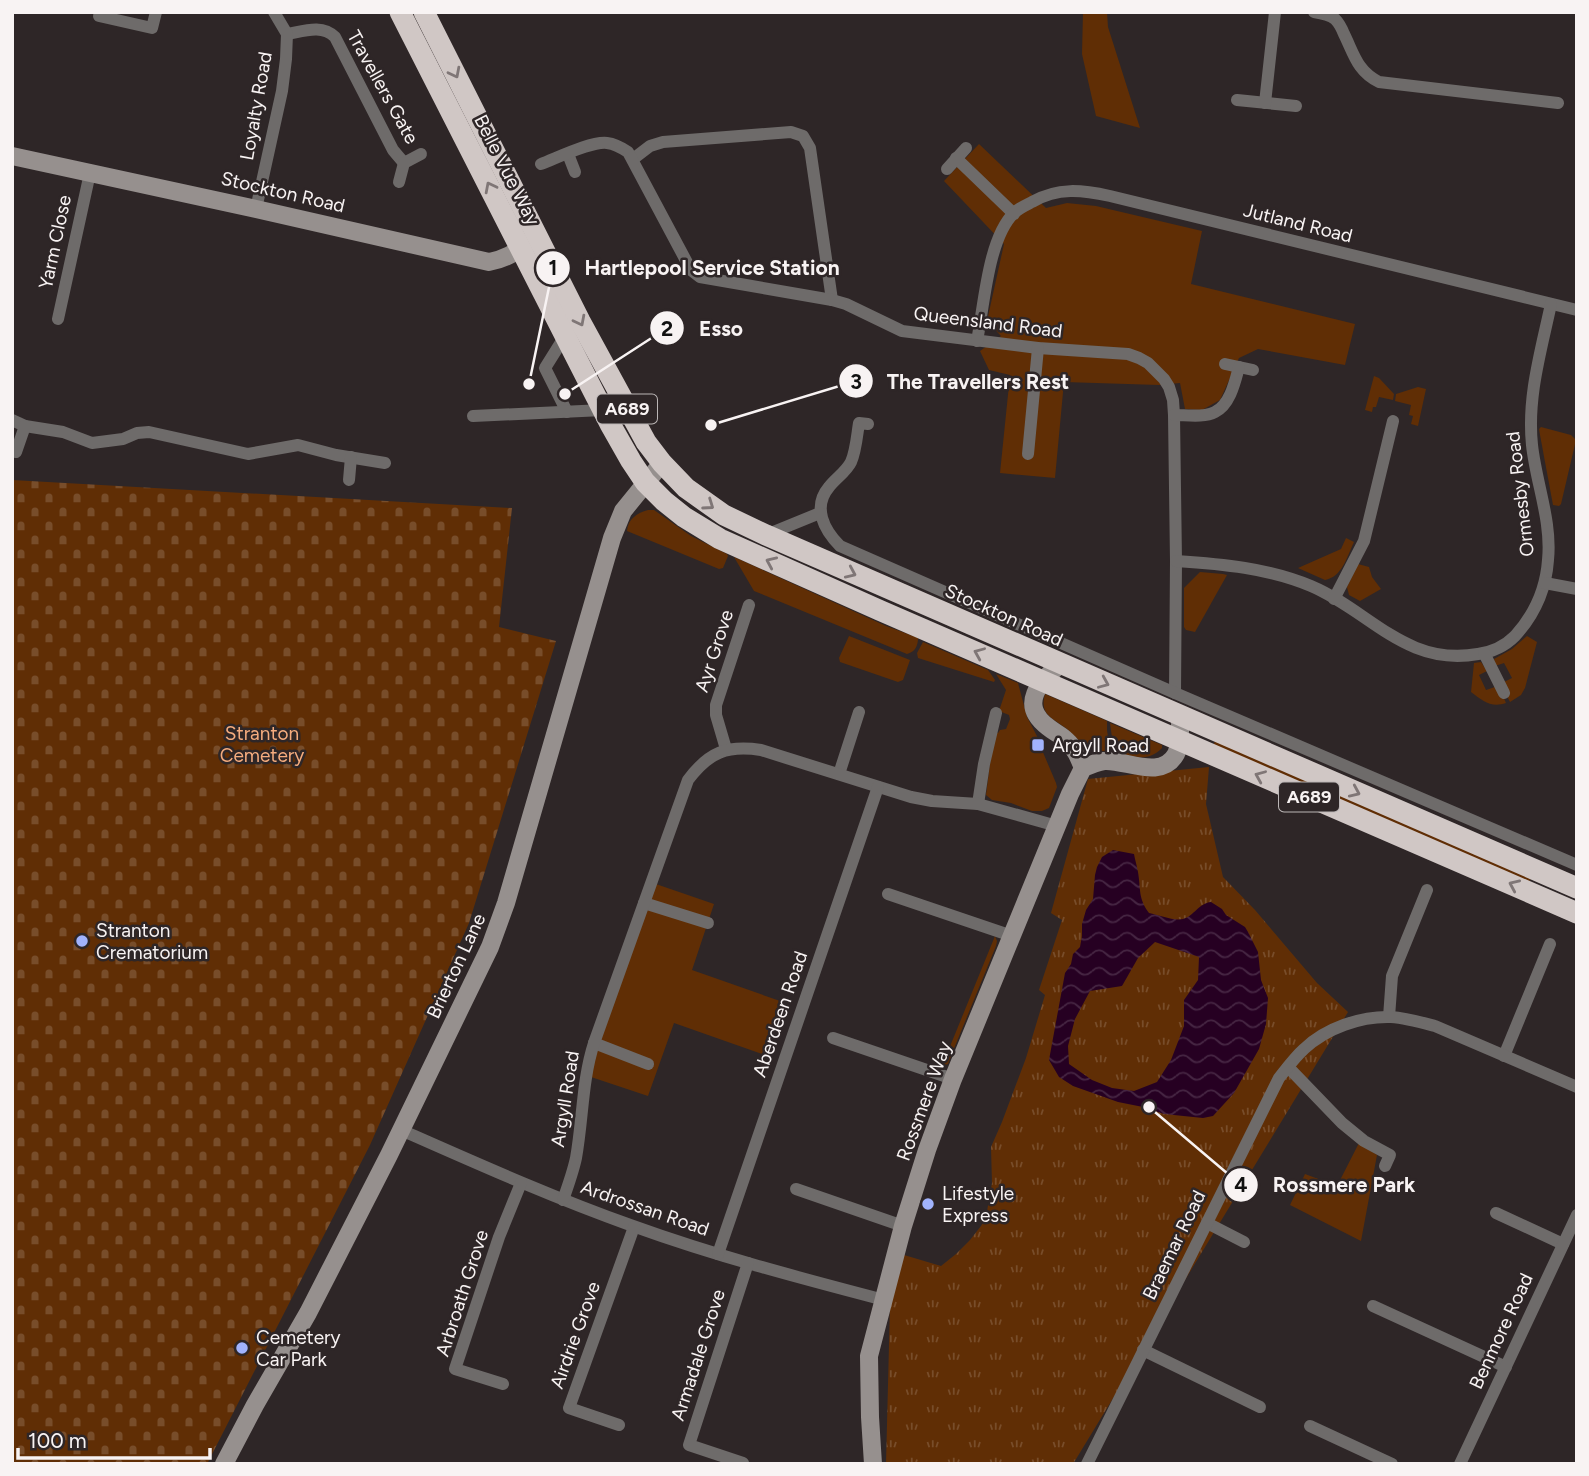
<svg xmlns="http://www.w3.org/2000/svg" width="1589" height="1476" font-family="Figtree,sans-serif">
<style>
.green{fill:#602e05}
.cemetery{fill:url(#cemetery-stones)}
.park{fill:url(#park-tufts)}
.water{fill:url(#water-waves);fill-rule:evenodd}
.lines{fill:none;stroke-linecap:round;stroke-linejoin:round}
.street{stroke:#6e6b6a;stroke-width:12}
.secondary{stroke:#96908e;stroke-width:18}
.highway{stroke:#d0c7c5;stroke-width:21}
.oneway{stroke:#7f7676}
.poi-dot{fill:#a1b3fd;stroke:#2e2627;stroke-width:2.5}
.labels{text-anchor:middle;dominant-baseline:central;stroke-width:5;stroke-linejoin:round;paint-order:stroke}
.shield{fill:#2e2627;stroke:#bbb6b6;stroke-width:2}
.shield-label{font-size:18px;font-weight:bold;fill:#f8f3f3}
.street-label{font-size:19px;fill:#f8f3f3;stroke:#2e2627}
.park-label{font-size:19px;fill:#f5ac7e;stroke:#2e2627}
.poi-label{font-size:19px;fill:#f8f3f3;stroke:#2e2627;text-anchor:start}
.leader{fill:none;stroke:#f8f3f3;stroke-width:2.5}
.callout-dot{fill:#f8f3f3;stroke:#2e2627;stroke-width:2.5}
.mark-label{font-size:21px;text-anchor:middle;font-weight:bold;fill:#111}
.callout-label{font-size:21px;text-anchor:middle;font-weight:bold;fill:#f8f3f3;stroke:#2e2627;stroke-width:5;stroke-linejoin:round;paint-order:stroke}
</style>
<defs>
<pattern id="cemetery-stones" width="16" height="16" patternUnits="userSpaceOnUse" patternTransform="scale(1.75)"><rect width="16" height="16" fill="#602e05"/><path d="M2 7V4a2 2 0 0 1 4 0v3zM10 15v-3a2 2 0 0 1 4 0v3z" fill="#784d2a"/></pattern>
<pattern id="park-tufts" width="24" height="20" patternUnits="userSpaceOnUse" patternTransform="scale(1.75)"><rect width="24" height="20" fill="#602e05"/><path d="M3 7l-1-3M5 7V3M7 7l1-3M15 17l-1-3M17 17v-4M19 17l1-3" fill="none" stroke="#784d2a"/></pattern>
<pattern id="water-waves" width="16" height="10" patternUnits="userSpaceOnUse" patternTransform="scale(1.75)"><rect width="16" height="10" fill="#260022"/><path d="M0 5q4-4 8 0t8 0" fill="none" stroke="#462643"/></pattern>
</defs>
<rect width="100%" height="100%" fill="#2e2627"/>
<!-- green -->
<g class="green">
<path d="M1083 12H1107L1108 27 1140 128 1096 116 1082 54Z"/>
<path d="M979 144 1046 208 1067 203 1096 206 1202 231 1191 284 1355 324 1345 365 1258 349 1239 358 1220 400 1202 410 1185 409 1180 383 1159 385 1064 382 1055 478 1000 473 1010 375 989 370 980 351 1001 336 987 321 1004 244 944 181Z"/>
<path d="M1374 376 1379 378 1394 394 1393 400 1379 397 1376 407H1373L1372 412 1365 410Z"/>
<path d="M1418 387 1426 389 1418 426 1411 424 1413 416 1409 415 1411 405 1395 401 1396 394Z"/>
<path d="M1541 427 1571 435 1576 440 1561 504 1559 506 1553 505 1540 435 1539 429Z"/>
<path d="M648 510H654L691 536 727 554 728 556 723 568 719 569 627 531C628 519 637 513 648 510Z"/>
<path d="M1346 538 1354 542C1347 557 1342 577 1325 580L1298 568 1341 549Z"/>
<path d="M734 557 886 626 916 637 918 638C918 646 915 652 907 654L754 591Z"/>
<path d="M1358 564 1369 567 1372 577 1381 589 1360 601 1349 595 1347 587Z"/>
<path d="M1200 572 1223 574 1227 575 1195 632 1186 630 1184 627V588Z"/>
<path d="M849 636 910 660 903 680 898 682 840 662 839 658Z"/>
<path d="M1527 636 1537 642 1525 688 1521 695 1510 702 1505 692 1504 682 1512 678 1504 663 1495 666 1494 659 1512 649Z"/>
<path d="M923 642 988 670 995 680 994 682 918 658 917 653Z"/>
<path d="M1481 662 1487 671 1479 675 1486 690 1495 687 1502 694 1506 703C1491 708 1483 701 1471 692L1474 663Z"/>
<path d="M996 674 1018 683 1027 717 1039 740 1034 743 1038 751 1042 750 1056 783 1057 787 1049 808 1042 811H1032L1011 803 992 800 986 795 994 733H998L1000 730 1006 729 1010 719 1009 715 999 711 1006 690Z"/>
<path d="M1045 694 1107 721V730L1110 751C1087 753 1082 742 1067 729 1053 718 1039 715 1045 694Z"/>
<path d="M1110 723 1162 745V748C1146 764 1133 755 1114 752Z"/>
<path d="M1216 739 1532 876 1529 882 1213 746Z"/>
<path d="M653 883 714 904 692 970 780 1001 762 1054 674 1023 648 1096 585 1075Z"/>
<path d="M995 936 997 941 996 946 953 1051 948 1064 942 1066Z"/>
<path d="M1359 1143 1377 1155 1361 1241 1290 1205 1305 1174 1337 1186Z"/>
</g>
<!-- cemetery -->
<path class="cemetery" d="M12 480 512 508 499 627 556 641 469 923 370 1145 207 1464H12Z"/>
<!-- park -->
<path class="park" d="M1209 767 1206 804 1223 877 1255 910 1317 983 1348 1012 1073 1464H886L890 1306 904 1255 941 1266 956 1254 970 1240 981 1226 986 1217 992 1183 991 1147 1002 1122 1026 1058 1045 995 1039 990 1062 920 1051 913 1088 779Z"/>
<!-- water -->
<path class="water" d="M1113 850 1134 854C1135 860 1137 866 1138 872 1141 890 1138 898 1149 913 1159 915 1173 921 1183 919 1194 916 1199 903 1211 902L1222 909 1226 915 1245 927 1248 932 1258 952 1261 980 1268 998 1266 1024 1259 1049 1234 1093 1213 1116 1203 1118 1164 1114 1143 1107 1118 1102 1073 1086 1059 1077 1049 1060 1065 973 1071 964 1073 954 1080 947 1082 936V924L1086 910 1093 899 1095 875 1097 867 1102 857ZM1155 942 1199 957 1198 980 1184 1000V1026L1171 1060 1157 1082 1134 1091 1112 1088 1092 1080 1069 1064 1068 1046 1075 1019 1090 991 1122 986 1138 958Z"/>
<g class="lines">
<!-- street -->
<g class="street">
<path d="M1314 12C1320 13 1330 15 1335 19 1339 23 1342 29 1344 34 1354 54 1357 71 1379 82L1558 103"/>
<path d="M99 16 152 28 156 12"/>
<path d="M287 34C304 31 322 24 335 37L393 150 404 163"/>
<path d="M1237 100 1296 106"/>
<path d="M1265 103 1275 12"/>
<path d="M568 154 575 172"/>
<path d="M956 158 1014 214"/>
<path d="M633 159 650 146 663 142 791 132 803 136 810 148 832 300"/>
<path d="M541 164C557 158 591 141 607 143 615 144 622 148 628 152L691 270 700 277 832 300 846 304 902 331 1038 348 1128 354 1139 358 1148 363 1164 379 1169 387 1173 400 1174 415 1176 561 1175 693"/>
<path d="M947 169 966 148"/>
<path d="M399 182 404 163 421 154"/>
<path d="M256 209 282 91 286 59 287 34 274 12"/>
<path d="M58 319 90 173"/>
<path d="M565 336 545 368 567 412"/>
<path d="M977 341C984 306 988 238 1014 213 1019 208 1026 205 1032 202 1058 187 1082 190 1110 196L1577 310"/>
<path d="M1225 364 1253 370"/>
<path d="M1174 415C1186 415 1204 418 1215 412 1230 405 1235 382 1239 367"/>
<path d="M473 416 603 410"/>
<path d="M12 420 25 426 63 432 92 443 123 439 137 433 149 432 248 454 298 445 336 455 385 463"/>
<path d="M868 424 859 423C857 435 856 451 851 462 846 472 836 478 829 487 812 507 824 530 840 546L1175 693 1577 865"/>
<path d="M16 452 25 426"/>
<path d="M1028 454 1038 348"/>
<path d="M349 480 351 457"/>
<path d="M766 535 820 513"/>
<path d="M1176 561C1222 564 1268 568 1311 586 1370 611 1406 667 1478 654 1492 652 1505 646 1515 636 1535 614 1546 589 1548 560 1552 521 1536 483 1532 445 1527 397 1541 351 1551 304"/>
<path d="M1545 583 1577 589"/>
<path d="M1334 599 1364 541 1393 421"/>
<path d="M1484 653 1504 693"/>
<path d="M726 749 716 715V705L749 605"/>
<path d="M839 774 859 712"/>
<path d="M978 804 984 764 996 713"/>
<path d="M888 894 1012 936"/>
<path d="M644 903 708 923"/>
<path d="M1389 1017 1392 976 1427 890"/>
<path d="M833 1038 953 1079"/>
<path d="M594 1043 648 1064"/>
<path d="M1504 1056 1550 944"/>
<path d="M1288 1067 1342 1123 1364 1141 1390 1155 1385 1166"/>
<path d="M401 1130C478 1164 554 1198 633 1226 716 1256 800 1278 884 1300"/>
<path d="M796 1189 903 1226"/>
<path d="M563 1200C568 1186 573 1172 576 1158 583 1119 582 1080 594 1043L688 780C709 752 727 745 761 750L911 797 932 801 978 804 1057 826"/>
<path d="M1496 1213 1563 1244"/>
<path d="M1207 1223 1244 1242"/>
<path d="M718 1254 878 787"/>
<path d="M1373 1306 1506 1367"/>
<path d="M1143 1350 1260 1407"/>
<path d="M503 1384 455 1369 499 1237 521 1183"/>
<path d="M619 1425 569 1408 634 1227"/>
<path d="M1310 1426 1392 1464"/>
<path d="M743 1463 689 1445 748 1263"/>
<path d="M1087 1464 1279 1078C1287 1068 1295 1057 1304 1049 1326 1028 1361 1016 1391 1017 1406 1018 1420 1022 1435 1026L1577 1087"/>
<path d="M1460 1464 1577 1215"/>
</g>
<!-- secondary -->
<g class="secondary">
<path d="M12 156 256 209 489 262C506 259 517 251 531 242"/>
<path d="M1060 664C1040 682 1018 704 1048 727 1054 732 1061 735 1066 740 1075 748 1079 758 1083 768"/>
<path d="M224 1464 255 1405 308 1313 389 1155 490 947 506 903 612 538 623 511 662 463"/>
<path d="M873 1464 870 1417 869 1356 903 1226 927 1150 953 1079 1070 794 1083 768C1090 765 1097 762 1104 761 1125 759 1161 781 1176 754 1181 744 1180 728 1180 716"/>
</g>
<!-- highway -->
<g class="highway">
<path d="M400 12 610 424 631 461 645 482 664 501 684 517 720 539 879 610 1577 913"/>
<path d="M424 12 580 321 646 442 662 463 686 488 724 515 766 535 1577 888"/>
</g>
</g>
<!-- one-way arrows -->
<defs><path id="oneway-chevron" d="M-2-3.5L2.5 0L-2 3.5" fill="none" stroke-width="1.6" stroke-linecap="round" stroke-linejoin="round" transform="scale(1.75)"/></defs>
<g class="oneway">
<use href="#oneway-chevron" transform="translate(455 73) rotate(63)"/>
<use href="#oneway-chevron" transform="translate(490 187) rotate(-117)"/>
<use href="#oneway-chevron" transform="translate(580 321) rotate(63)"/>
<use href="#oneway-chevron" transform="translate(709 505) rotate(35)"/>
<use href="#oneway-chevron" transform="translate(771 562) rotate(-156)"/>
<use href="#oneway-chevron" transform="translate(851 573) rotate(24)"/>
<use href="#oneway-chevron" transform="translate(979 653) rotate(-157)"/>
<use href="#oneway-chevron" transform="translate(1104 683) rotate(23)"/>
<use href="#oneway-chevron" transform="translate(1260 776) rotate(-157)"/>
<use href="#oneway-chevron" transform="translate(1355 792) rotate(24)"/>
<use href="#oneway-chevron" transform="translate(1514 885) rotate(-156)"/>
</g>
<!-- markers -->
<g class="poi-dot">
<rect x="1031" y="738" width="14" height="14" rx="3.5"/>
<circle cx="82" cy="941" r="7"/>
<circle cx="928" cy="1204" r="7"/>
<circle cx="242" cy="1348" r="7"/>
</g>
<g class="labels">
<!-- shield labels -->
<g class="shield">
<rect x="597" y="394.5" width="60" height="29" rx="5"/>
<rect x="1279" y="782.5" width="60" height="29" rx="5"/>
</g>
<g class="shield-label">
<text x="627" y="409">A689</text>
<text x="1309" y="797">A689</text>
</g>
<!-- street labels -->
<g class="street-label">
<text transform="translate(383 87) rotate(61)">Travellers Gate</text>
<text transform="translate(256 106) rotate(-80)">Loyalty Road</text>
<text transform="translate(507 170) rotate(63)">Belle Vue Way</text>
<text transform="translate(283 192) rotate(13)">Stockton Road</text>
<text transform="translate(1298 223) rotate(14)">Jutland Road</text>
<text transform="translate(55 242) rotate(-78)">Yarm Close</text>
<text transform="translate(988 322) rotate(7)">Queensland Road</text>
<text transform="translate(1520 494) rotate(-97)">Ormesby Road</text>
<text transform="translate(1004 615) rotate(24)">Stockton Road</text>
<text transform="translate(714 651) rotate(-72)">Ayr Grove</text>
<text transform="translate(456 966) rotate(-65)">Brierton Lane</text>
<text transform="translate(780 1014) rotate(-71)">Aberdeen Road</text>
<text transform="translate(565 1099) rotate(-81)">Argyll Road</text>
<text transform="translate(924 1101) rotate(-70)">Rossmere Way</text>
<text transform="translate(645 1208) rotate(19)">Ardrossan Road</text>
<text transform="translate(1174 1245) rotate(-64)">Braemar Road</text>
<text transform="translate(462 1293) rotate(-72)">Arbroath Grove</text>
<text transform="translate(1501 1331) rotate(-65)">Benmore Road</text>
<text transform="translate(575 1335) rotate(-70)">Airdrie Grove</text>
<text transform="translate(698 1355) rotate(-72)">Armadale Grove</text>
</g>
<!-- park labels -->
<g class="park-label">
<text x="262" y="733">Stranton<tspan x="262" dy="22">Cemetery</tspan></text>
</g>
<!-- poi labels -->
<g class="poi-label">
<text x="1052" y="745">Argyll Road</text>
<text x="96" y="930">Stranton<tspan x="96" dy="22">Crematorium</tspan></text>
<text x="942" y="1193">Lifestyle<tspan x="942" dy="22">Express</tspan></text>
<text x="256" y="1337">Cemetery<tspan x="256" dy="22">Car Park</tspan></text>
</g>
</g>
<!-- callouts -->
<path class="leader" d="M529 384L553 268M565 394L667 328M711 425L856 381M1149 1107L1241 1185"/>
<g class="callout-dot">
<circle cx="529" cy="384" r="7"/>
<circle cx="565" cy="394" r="7"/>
<circle cx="711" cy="425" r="7"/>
<circle cx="1149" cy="1107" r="7"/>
<circle cx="553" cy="268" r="18"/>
<circle cx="667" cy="328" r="18"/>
<circle cx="856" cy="381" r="18"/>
<circle cx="1241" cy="1185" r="18"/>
</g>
<g class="mark-label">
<text x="553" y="275">1</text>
<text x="667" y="336">2</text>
<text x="856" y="389">3</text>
<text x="1241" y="1192">4</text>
</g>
<g class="callout-label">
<text x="712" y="275">Hartlepool Service Station</text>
<text x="721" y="336">Esso</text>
<text x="978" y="389">The Travellers Rest</text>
<text x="1344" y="1192">Rossmere Park</text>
</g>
<!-- border -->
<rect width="1589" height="1476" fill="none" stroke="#f8f3f3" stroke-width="28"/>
<!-- scale -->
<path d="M18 1448v10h192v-10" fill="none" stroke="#f8f3f3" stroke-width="3.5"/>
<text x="28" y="1448" font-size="21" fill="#f8f3f3" stroke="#2e2627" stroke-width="5" paint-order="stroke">100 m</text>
</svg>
